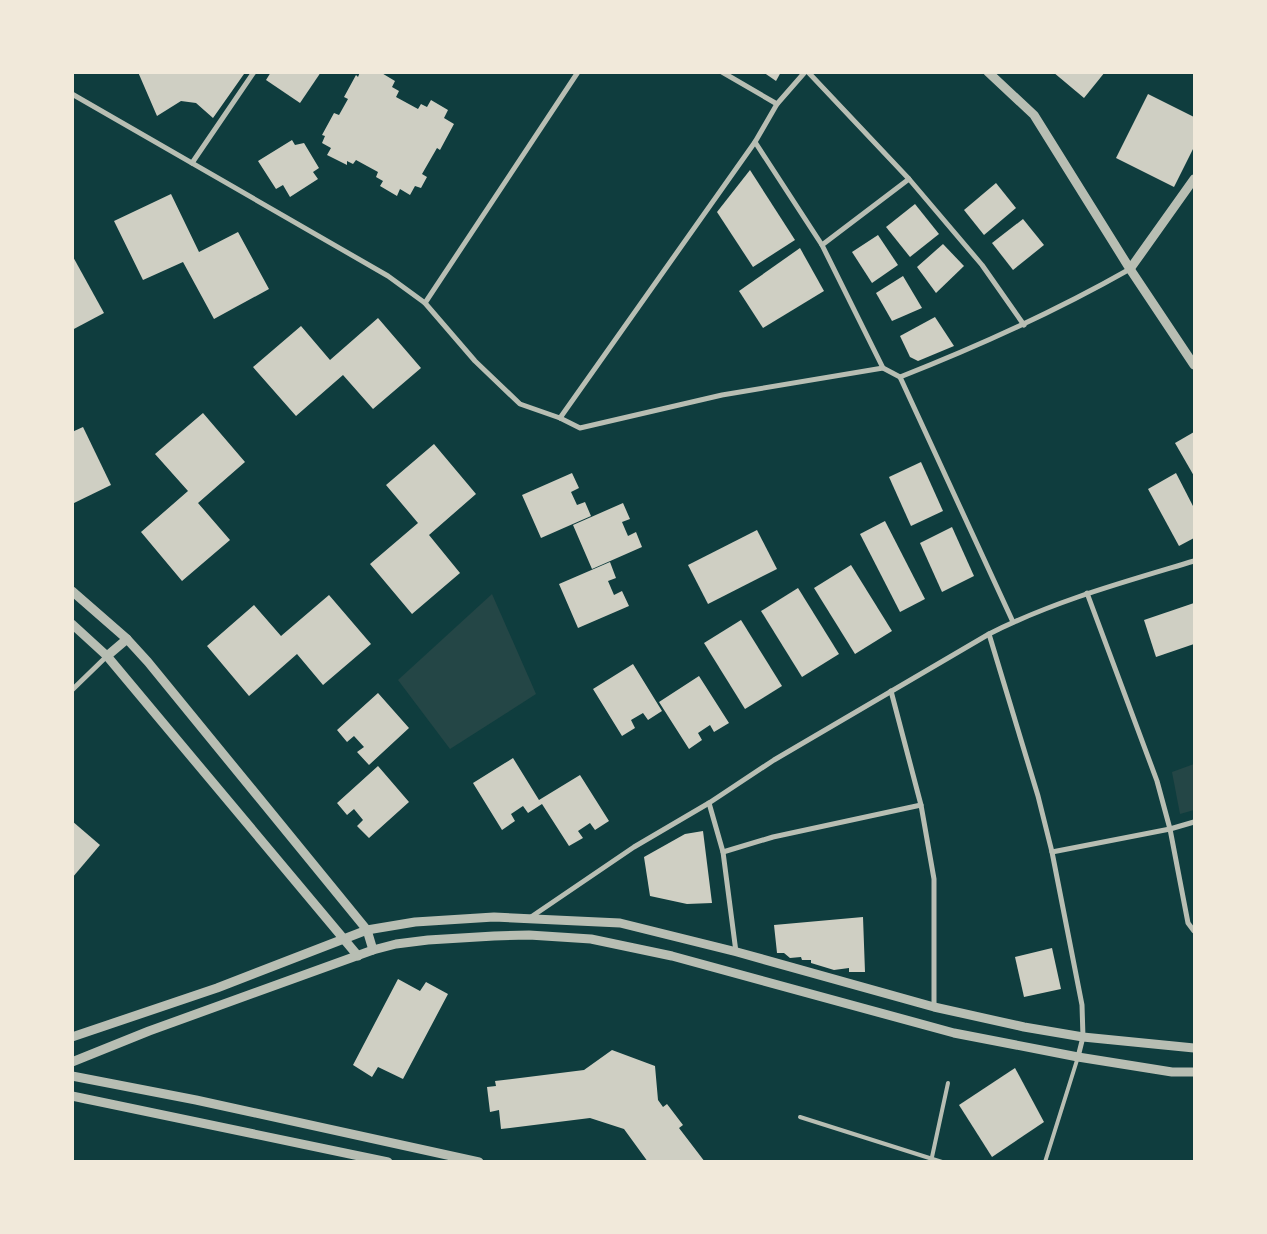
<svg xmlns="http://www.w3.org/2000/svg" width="1267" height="1234" font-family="'Noto Serif',serif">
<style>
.green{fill:#244646}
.building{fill:#cfcfc3}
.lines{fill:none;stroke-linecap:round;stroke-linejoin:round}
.service{stroke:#b8beb3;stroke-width:4}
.minor{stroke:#b8beb3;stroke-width:5}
.tertiary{stroke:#b8beb3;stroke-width:9}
</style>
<rect width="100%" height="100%" fill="#0f3d3e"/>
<!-- green -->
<g class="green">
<path d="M492 594 536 694 450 749 398 680Z"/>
<path d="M1194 764V810L1180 814 1172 772Z"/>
</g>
<!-- building -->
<g class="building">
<path d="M138 72H242L244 74 213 118 196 103 181 101 157 116Z"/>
<path d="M271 72H321L300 103 266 80Z"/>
<path d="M360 72 375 74 380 72 395 81 392 87 399 91 396 97 418 109 421 104 427 107 431 100 448 110 444 118 454 124 440 150 437 148 422 174 427 177 421 188 415 186 410 195 400 189 397 196 380 186 383 181 376 177 378 172 356 160 353 164 347 161V165L327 155 331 148 322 143 325 136 322 135 334 113 339 115 348 99 344 97 356 75 358 77Z"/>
<path d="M763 72H781L776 81Z"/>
<path d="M1053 72H1105L1084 98Z"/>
<path d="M1148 94 1194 117V147L1174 187 1116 158Z"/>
<path d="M292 140 295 145 304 143 319 168 313 172 318 179 290 197 283 185 276 189 258 161Z"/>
<path d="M750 170 795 240 753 267 717 212Z"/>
<path d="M996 183 1016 208 984 235 964 210Z"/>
<path d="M171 194 199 252 238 232 269 289 214 319 183 262 143 280 114 221Z"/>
<path d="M915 204 939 234 910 257 886 227Z"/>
<path d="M1023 219 1044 245 1013 270 992 243Z"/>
<path d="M878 235 898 265 872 283 852 252Z"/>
<path d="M943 244 964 266 936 293 917 267Z"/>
<path d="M800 248 824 291 763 328 739 291Z"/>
<path d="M72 255 104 313 72 330Z"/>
<path d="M903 276 922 308 892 321 876 293Z"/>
<path d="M935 317 954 346 918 361 910 357 900 336Z"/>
<path d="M378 318 421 368 373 409 343 375 296 416 253 367 301 326 330 360Z"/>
<path d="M203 413 245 462 198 503 230 540 182 581 141 532 188 491 155 454Z"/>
<path d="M83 427 111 485 72 504V432Z"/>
<path d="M1194 432V476L1175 443Z"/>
<path d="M434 444 476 494 429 535 460 573 412 614 370 564 418 523 386 485Z"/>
<path d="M921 462 943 511 911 526 889 477Z"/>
<path d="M572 473 579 488 571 492 577 505 585 502 591 516 541 538 522 495Z"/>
<path d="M1176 473 1194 508V538L1179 546 1148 489Z"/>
<path d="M623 503 630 519 622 522 628 536 636 532 642 547 592 569 573 525Z"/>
<path d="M885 521 925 599 900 612 860 534Z"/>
<path d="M952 527 974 576 942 592 920 543Z"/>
<path d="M757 530 777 569 708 604 688 565Z"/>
<path d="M610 562 616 578 608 581 614 595 622 591 629 606 578 628 559 584Z"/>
<path d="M851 565 892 631 855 654 814 588Z"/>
<path d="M798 588 839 654 802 677 761 611Z"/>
<path d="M329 595 371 644 323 685 297 654 249 696 207 646 254 605 281 636Z"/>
<path d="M1194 603V644L1156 657 1144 620Z"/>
<path d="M741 620 782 686 745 709 704 643Z"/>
<path d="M633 664 662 711 648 720 643 713 631 720 635 728 622 736 593 689Z"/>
<path d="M699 676 729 723 714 732 710 725 698 733 702 740 689 749 659 702Z"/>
<path d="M378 693 409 728 369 765 357 752 364 747 354 736 347 742 337 730Z"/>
<path d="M513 758 539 800 580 775 609 821 595 830 590 823 578 831 583 838 569 846 542 804 528 813 523 806 511 814 515 821 502 830 473 783Z"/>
<path d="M378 766 409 802 369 838 357 826 363 820 354 809 347 815 337 803Z"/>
<path d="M72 821 100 845 72 878Z"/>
<path d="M703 831 712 903 687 904 650 896 644 857 685 834Z"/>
<path d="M863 917 865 972H849V968L834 970 811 963V960H802L801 957 790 958 784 953H777L774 925Z"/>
<path d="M1052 948 1061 989 1024 997 1015 957Z"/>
<path d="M398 979 420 991 426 982 448 994 403 1079 378 1067 372 1077 353 1065Z"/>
<path d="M612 1050 655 1066 658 1100 663 1107 667 1104 683 1125 679 1128 705 1162H648L624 1129 590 1118 501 1129 499 1110 490 1112 487 1087 496 1086 495 1081 584 1070Z"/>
<path d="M1015 1068 1044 1122 992 1157 959 1105Z"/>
</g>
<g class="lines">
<!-- service -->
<g class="service">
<path d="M800 1117 942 1162"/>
<path d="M932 1157 948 1083"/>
<path d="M1045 1162 1078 1057"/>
</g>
<!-- minor -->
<g class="minor">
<path d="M722 72 777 104"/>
<path d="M805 72 777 104 755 142 822 245 883 368 900 377 1013 622"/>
<path d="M808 72 909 179 822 245"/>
<path d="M72 94 388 276 425 303 475 361 520 404 560 418 580 428 722 395 883 368"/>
<path d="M192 163 254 72"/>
<path d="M909 179 982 265 1024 325"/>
<path d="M425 303 578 72"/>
<path d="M900 377C979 346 1056 311 1130 269"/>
<path d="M560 418 755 142"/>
<path d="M1087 593 1157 781 1170 829 1188 923 1194 931"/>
<path d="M989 634 1038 796 1052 852 1082 1005 1083 1037 1078 1057"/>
<path d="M72 690 107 656"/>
<path d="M891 691 921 805 934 879V1007"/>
<path d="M709 803 723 852 736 952"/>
<path d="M723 852 773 837 921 805"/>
<path d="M1052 852 1170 829 1194 822"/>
<path d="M531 917 634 847 709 803 774 760 989 634C1054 601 1124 582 1194 561"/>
</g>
<!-- tertiary -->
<g class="tertiary">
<path d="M988 72 1034 115 1130 269 1194 365"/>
<path d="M1130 269 1194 179"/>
<path d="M72 591 127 639 148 662 367 930 373 950"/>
<path d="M72 624 107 656 358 956"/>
<path d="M107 656 127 639"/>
<path d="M72 1037 217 988 367 930 415 922 494 917 620 923 737 952 934 1007 1024 1027 1083 1037 1194 1048"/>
<path d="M72 1062 149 1031 373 950 396 944 428 940 494 936 529 935 591 939 672 956 954 1033 1078 1057 1172 1072H1194"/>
<path d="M72 1076 196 1100 479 1162"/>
<path d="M72 1096 388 1162"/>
</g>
</g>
<!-- border -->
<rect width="1267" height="1234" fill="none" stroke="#f1e9da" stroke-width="148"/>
</svg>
